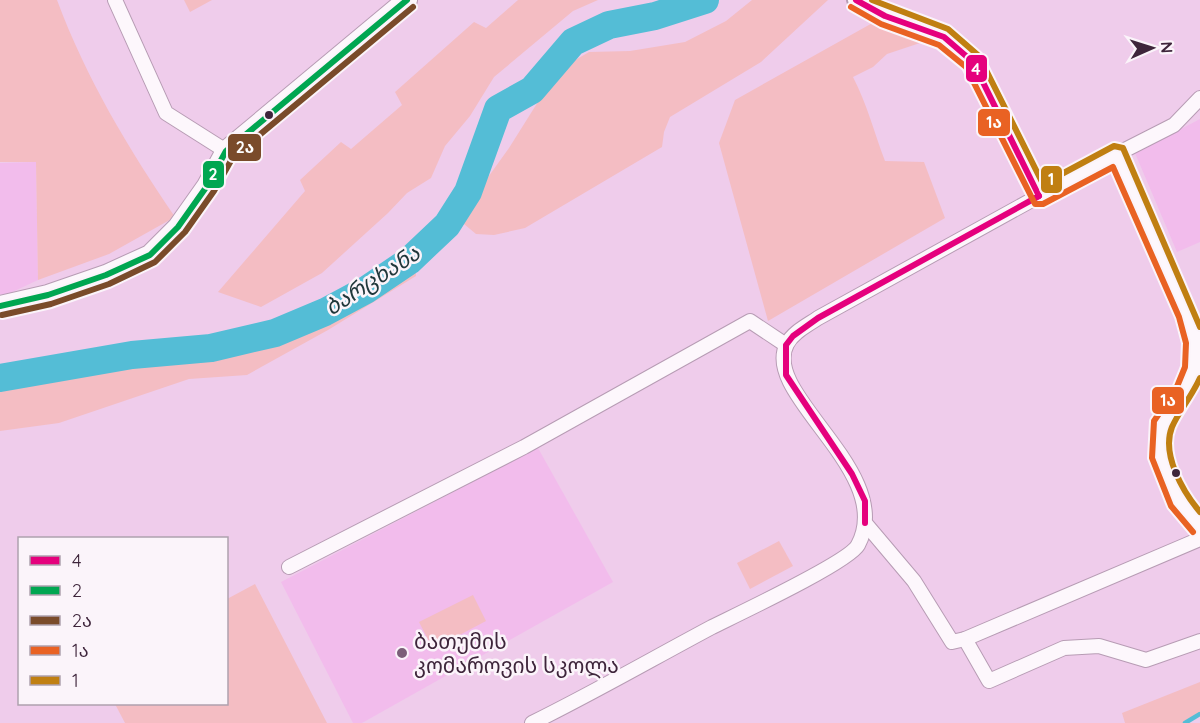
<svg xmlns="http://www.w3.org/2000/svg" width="1200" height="723" font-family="Quicksand,'Noto Sans Georgian',sans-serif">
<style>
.built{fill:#f2bcec}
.green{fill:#f4bdc3}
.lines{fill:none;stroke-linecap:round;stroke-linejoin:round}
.stream{stroke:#54bdd6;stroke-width:4.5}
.river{stroke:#54bdd6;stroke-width:28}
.minor-casing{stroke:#b79cb4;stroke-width:16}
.tertiary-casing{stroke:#b79cb4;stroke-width:20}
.secondary-casing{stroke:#b79cb4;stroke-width:22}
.minor{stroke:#fdf7fc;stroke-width:14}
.tertiary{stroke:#fdf7fc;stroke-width:16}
.secondary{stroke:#fdf7fc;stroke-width:20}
.bus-1-casing{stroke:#fbf4fa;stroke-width:10}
.bus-2-casing{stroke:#fbf4fa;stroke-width:10}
.bus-3-casing{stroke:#fbf4fa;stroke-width:10}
.bus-4-casing{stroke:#fbf4fa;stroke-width:10}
.bus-5-casing{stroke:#fbf4fa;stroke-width:10}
.bus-1{stroke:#e5007d;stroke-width:6}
.bus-2{stroke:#00a651;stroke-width:6}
.bus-3{stroke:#7a4b2a;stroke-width:6}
.bus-4{stroke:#e96223;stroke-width:6}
.bus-5{stroke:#c07f12;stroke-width:6}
.bus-dot{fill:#3e253b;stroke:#fbf4fa;stroke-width:2}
.poi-dot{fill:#7c5f79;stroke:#fbf4fa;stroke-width:2}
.labels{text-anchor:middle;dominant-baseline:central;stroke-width:5;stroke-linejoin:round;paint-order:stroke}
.poi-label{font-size:21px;fill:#3e253b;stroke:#fbf4fa;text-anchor:start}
.water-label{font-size:22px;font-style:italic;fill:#20373b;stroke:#fbf4fa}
.line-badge{stroke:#fbf4fa;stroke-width:2}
.badge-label{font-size:16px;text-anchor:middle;font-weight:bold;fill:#fff}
</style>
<rect width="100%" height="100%" fill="#efcceb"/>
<!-- built -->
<g class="built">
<path d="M1200 119V242L1177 252 1135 153Z"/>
<path d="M36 162 38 280 8 294H0V163Z"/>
<path d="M538 448 613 582 362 723H353L281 582Z"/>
</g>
<!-- green -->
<g class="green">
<path d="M0 0H57C86 78 128 148 175 217L109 254 38 280 36 162H0Z"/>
<path d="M184 0H212L190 12Z"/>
<path d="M518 0H598L573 11 494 77 470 116 445 146 431 178 407 193 388 213 322 273 261 307 218 292 305 191 300 180 341 142 351 149 402 105 395 92 474 22 486 28Z"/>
<path d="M752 0H828L761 62 670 117 664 132 662 147 525 228 494 235 476 234 458 219 509 148 558 70 589 52 630 51 685 42 726 21Z"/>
<path d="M876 21 926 41 887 54 873 67 853 77C867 104 874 132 885 161L924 162 945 218 768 321 719 143 735 100Z"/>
<path d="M415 263 416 276 328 330 247 375 189 379 59 423 0 431V390L278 342 346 305Z"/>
<path d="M779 541 793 566 750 589 737 563Z"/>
<path d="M255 584 327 723H125L115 704H226L227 599Z"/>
<path d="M473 595 486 621 433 649 419 622Z"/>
<path d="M1200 682V714L1185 723H1125L1122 713Z"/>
</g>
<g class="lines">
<!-- stream -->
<path class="stream" d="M1185 723 1200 714"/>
<!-- river -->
<path class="river" d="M0 378 132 355 211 348 275 333 325 312 366 290 409 261 447 225 468 192 498 109 532 90 573 42 609 25 655 16 705 0"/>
<!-- minor casing -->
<g class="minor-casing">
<g id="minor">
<path d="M115 0 166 113 226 151"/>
<path d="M1117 154 1174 125 1200 98"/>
<path d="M865 523 914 581 952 642 965 639 1200 539"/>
<path d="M289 567 524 447 750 321 786 345"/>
<path d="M965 639 989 681 1064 648 1099 646 1146 660 1200 641"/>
<path d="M532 723C593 693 652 659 712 627 736 615 849 562 858 545 897 472 760 394 787 344 793 332 808 325 818 318L1039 196"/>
</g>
</g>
<!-- tertiary casing -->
<g class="tertiary-casing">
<path id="tertiary" d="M856 0C894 31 935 15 973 62L1039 196 1117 154 1187 314 1195 342 1194 369 1184 393 1163 424 1161 441V457L1179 502 1200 526"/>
</g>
<!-- secondary casing -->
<g class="secondary-casing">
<path id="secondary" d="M0 306 48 295 106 275 150 255 178 227 207 186 226 151 407 0"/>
</g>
<!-- minor -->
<use href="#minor" class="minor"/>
<!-- tertiary -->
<use href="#tertiary" class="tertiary"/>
<!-- secondary -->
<use href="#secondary" class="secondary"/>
<!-- bus-1 casing -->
<g class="bus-1-casing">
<g id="bus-1">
<path d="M856 0 885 16 944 37 973 62 1039 196"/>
<path d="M865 523V501L852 474 786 375V345L793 336 818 318 1039 196"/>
</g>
</g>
<!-- bus-2 casing -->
<g class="bus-2-casing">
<path id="bus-2" d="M0 306 48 295 106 275 150 255 178 227 207 186 226 151 407 0"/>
</g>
<!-- bus-3 casing -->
<g class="bus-3-casing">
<path id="bus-3" d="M2 315 51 304 109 284 155 262 185 232 214 191 233 157 413 7"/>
</g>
<!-- bus-4 casing -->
<g class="bus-4-casing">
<path id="bus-4" d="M851 7 881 24 939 45 966 67 1035 204H1043L1113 167 1179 317 1186 343 1185 367 1176 389 1154 421 1152 458 1171 506 1193 532"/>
</g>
<!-- bus-5 casing -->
<g class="bus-5-casing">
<g id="bus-5">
<path d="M872 0 948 29 979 56 1043 184 1114 146 1123 148 1200 327"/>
<path d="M1200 378C1192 396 1179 411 1172 427 1161 454 1183 492 1200 512"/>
</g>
</g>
<!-- bus-1 -->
<use href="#bus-1" class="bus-1"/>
<!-- bus-2 -->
<use href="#bus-2" class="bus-2"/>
<!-- bus-3 -->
<use href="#bus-3" class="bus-3"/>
<!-- bus-4 -->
<use href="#bus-4" class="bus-4"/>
<!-- bus-5 -->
<use href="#bus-5" class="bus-5"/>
</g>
<!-- markers -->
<g class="bus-dot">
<circle cx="269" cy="115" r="5"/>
<circle cx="1176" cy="473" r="5"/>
</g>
<circle class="poi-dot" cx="402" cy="653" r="6"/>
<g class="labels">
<!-- poi labels -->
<g class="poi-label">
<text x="414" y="641">ბათუმის<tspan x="414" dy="24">კომაროვის სკოლა</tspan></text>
</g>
<!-- water labels -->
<g class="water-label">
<text transform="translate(372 280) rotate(-33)">ბარცხანა</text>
</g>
</g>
<g class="line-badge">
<rect x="965" y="54" width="23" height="29" rx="6" fill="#e5007d"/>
<rect x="977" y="108" width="34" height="29" rx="6" fill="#e96223"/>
<rect x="227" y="133" width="35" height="29" rx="6" fill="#7a4b2a"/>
<rect x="202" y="160" width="23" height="29" rx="6" fill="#00a651"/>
<rect x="1040" y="165" width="23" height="29" rx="6" fill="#c07f12"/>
<rect x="1151" y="386" width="34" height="29" rx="6" fill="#e96223"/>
</g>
<g class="badge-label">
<text x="976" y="75">4</text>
<text x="994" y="128">1ა</text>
<text x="245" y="153">2ა</text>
<text x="213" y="180">2</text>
<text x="1051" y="185">1</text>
<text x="1168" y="406">1ა</text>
</g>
<!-- legend -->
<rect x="18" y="537" width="210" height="168" fill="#fbf4fa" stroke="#afa1ae" stroke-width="1.5"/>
<rect x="30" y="556" width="30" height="9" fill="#e5007d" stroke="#afa1ae" stroke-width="1.5"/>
<text x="72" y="567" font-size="18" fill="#3e253b">4</text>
<rect x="30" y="586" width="30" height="9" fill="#00a651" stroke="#afa1ae" stroke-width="1.5"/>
<text x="72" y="597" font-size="18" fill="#3e253b">2</text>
<rect x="30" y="616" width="30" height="9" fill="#7a4b2a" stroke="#afa1ae" stroke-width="1.5"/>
<text x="72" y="627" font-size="18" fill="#3e253b">2ა</text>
<rect x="30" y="646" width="30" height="9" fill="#e96223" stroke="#afa1ae" stroke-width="1.5"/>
<text x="72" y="657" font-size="18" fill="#3e253b">1ა</text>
<rect x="30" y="676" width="30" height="9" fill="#c07f12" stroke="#afa1ae" stroke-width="1.5"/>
<text x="72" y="687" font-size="18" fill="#3e253b">1</text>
<!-- north arrow -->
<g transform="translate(1152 48) rotate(87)" stroke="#fbf4fa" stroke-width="4.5" paint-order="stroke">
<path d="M0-4.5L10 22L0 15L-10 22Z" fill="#3e253b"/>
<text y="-9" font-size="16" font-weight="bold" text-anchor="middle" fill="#3e253b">N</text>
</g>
</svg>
